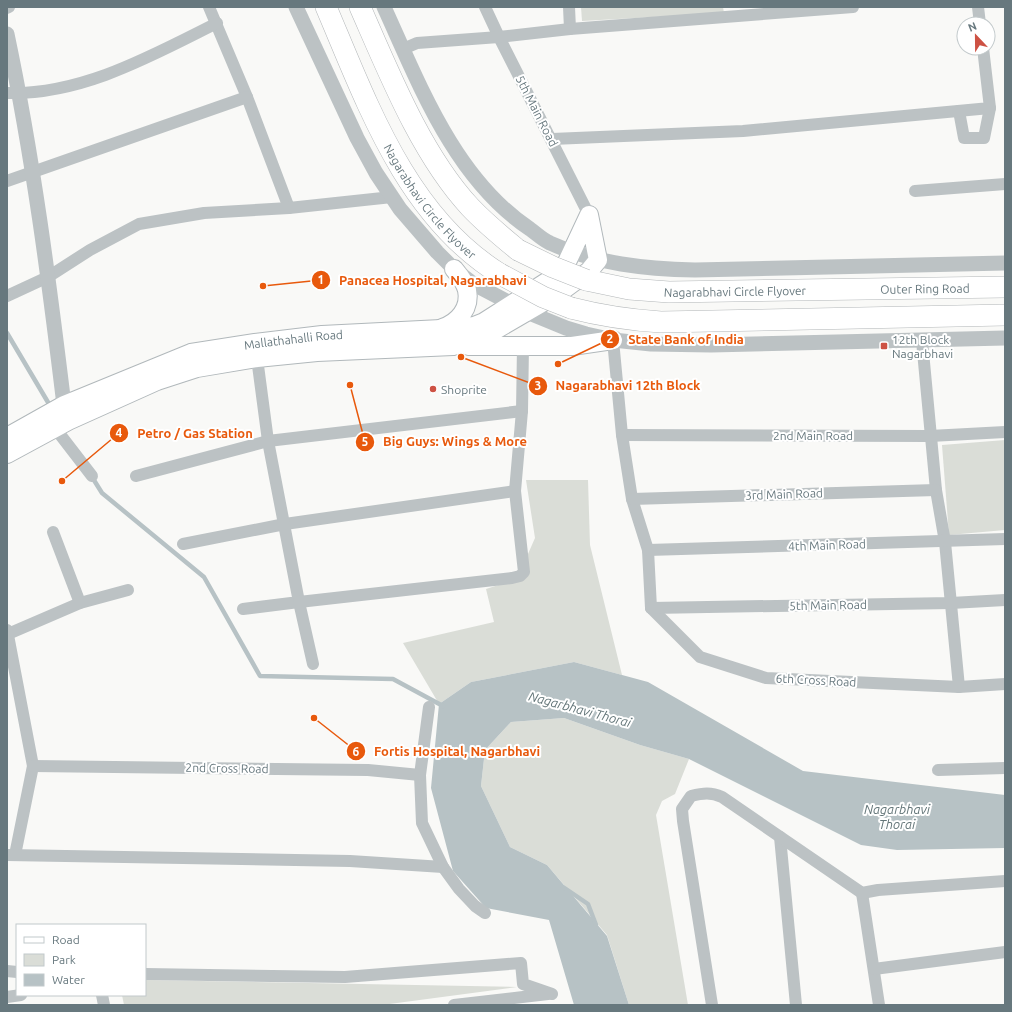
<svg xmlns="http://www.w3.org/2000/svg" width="1012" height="1012" font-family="Ubuntu,sans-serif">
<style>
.green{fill:#daddd7}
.water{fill:#b7c2c5}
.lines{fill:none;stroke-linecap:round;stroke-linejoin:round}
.stream{stroke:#b7c2c5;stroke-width:4.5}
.secondary-casing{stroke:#b1b8bb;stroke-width:20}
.trunk-casing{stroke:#b3b7b9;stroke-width:22}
.minor{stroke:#bcc2c4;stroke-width:12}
.tertiary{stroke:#bcc2c4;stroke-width:15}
.secondary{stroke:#fff;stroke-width:18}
.trunk{stroke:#fff;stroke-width:21}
.trunk-bridge-casing{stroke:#b3b7b9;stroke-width:22;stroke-linecap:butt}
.trunk-bridge{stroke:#fff;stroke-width:21}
.poi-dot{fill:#cd5143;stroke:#fff;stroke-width:1.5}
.labels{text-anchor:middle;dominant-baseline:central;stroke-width:4;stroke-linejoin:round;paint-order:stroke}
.street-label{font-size:12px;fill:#67787e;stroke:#fff}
.poi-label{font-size:12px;fill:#67787e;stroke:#fff;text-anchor:start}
.water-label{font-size:13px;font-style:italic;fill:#637578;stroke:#fff}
.leader{fill:none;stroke:#e8590c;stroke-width:1.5}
.callout-dot{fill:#e8590c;stroke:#fff;stroke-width:1.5}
.mark-label{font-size:12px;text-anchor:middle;font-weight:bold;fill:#fff}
.callout-label{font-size:13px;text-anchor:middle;font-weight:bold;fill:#e8590c;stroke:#fff;stroke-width:4;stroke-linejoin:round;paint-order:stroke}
</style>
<rect width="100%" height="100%" fill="#f9f9f7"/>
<!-- green -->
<g class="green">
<path d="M581 7H723L724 13 582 21Z"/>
<path d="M1005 440V530L949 535 942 445Z"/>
<path d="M526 480H588L590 545 622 675 574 662 471 682 439 704 403 643 494 622 486 589 517 579 535 538Z"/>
<path d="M564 718 640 745 689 759 675 794 662 801 656 815 688 1005H629L607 935 547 865 510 847 481 786 485 750 511 722Z"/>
<path d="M145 980 517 987 382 1005H124L122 995H145Z"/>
</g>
<!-- water -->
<path class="water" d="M574 662 648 682 803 771 1005 795V848L897 850 861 845 689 759 640 745 564 718 511 722 485 750 481 786 510 847 547 865 607 936 629 1005H574L549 920 486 908 453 871 431 788 439 704 471 682Z"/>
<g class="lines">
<!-- stream -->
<g class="stream">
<path d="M7 333 49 404"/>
<path d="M92 477 102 493 204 577 260 676 393 679 443 706"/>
<path d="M563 887 588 904 596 925"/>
</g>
<!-- secondary casing -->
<g class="secondary-casing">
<g id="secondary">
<path d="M442 328C458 323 471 308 467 290 465 282 459 275 454 269"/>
<path d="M468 346H572L613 340"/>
<path id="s1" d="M7 437 64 405 191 353 255 343 322 335 461 328 474 326 484 322 548 281 567 262 589 215 598 260 589 271 559 293 480 339 453 346 317 352 257 358 197 368 157 381 68 421 7 454"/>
</g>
</g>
<!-- trunk casing -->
<g class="trunk-casing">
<g id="trunk">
<path id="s2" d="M326 7C367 103 406 216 500 274"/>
<path d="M360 7C389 73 421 154 470 207 485 223 501 236 518 250"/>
<path id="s3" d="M586 280 629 289 669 292 1005 287"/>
<path d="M571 308C602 316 629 320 661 322L1005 315"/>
</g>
</g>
<!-- minor -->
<g class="minor">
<path d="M209 7 247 97 289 208"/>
<path d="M485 7 499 37 589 215"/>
<path d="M569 7 570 29"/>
<path d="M978 7 980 24"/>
<path d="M7 8 9 7"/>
<path d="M403 49 417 43 499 37 570 29 853 7"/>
<path d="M7 93C82 95 151 56 217 23"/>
<path d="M959 111 964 138H984L990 108"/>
<path d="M552 139 743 131 990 108 983 48"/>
<path d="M7 181 247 97"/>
<path d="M915 191 1005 184"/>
<path d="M7 296 48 277 90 250 139 224 204 213 289 208 392 197"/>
<path d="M613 340 622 435 632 499 648 550 651 608"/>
<path d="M922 341 936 490 945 542 959 687"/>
<path d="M55 428 92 476"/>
<path d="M622 435 930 436 1005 432"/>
<path d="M136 476 268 441 522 411"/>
<path d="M632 499 936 490"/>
<path d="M53 532 80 603"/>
<path d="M183 544 285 524 515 491"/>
<path d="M648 550 1005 539"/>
<path d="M651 608 700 657 766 678 959 687 1005 684"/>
<path d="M651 608 951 603 1005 600"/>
<path d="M243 609 299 602 268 441 257 358"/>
<path d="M7 630 33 766 15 855"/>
<path d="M8 634 80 603 128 590"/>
<path d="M313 664 299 602 512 578 520 576 524 572 515 491 522 411 523 346"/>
<path d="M429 707 420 775 422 823 443 867 459 889 475 906 485 913"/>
<path d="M33 766 368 770 420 775"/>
<path d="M938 770 1005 768"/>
<path d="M780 837 796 1005"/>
<path d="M7 855 350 861 443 867"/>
<path d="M862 893 879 1005"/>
<path d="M874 969 1005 952"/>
<path d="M7 971 17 972"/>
<path d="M145 974 345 977 521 963 523 984 552 994"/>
<path d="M102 995 104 1005"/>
<path d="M7 997 21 995"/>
<path d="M454 1005 548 994"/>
<path d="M712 1005 683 821 682 809 691 796C703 793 711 792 722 797L862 893 878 890 1005 881"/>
</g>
<!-- tertiary -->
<g class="tertiary">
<path d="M296 7 357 138 376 173 400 209 437 252 454 269 472 283 527 312 566 328 586 334 613 340 651 344 711 345 1005 338"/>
<path d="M384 7C420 86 455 179 530 229 537 234 543 240 550 243 596 264 646 269 695 270L1005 263"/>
<path d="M7 34C33 157 49 281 64 405L67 414"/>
</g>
<!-- secondary -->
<use href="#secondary" class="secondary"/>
<!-- trunk -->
<use href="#trunk" class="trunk"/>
<!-- trunk-bridge casing -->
<g class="trunk-bridge-casing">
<g id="trunk-bridge">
<path d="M518 250 553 267 586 280"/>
<path d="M500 274 543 297 571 308"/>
</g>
</g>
<!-- trunk-bridge -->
<use href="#trunk-bridge" class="trunk-bridge"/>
</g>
<!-- markers -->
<g class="poi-dot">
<rect x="880" y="342" width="8" height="8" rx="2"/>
<circle cx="433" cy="389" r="4"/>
</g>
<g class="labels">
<!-- street labels -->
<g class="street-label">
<text transform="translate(537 111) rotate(63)">5th Main Road</text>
<text stroke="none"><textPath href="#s2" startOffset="222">Nagarabhavi Circle Flyover</textPath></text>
<text stroke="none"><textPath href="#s3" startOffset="340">Outer Ring Road</textPath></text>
<text stroke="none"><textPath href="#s3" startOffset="150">Nagarabhavi Circle Flyover</textPath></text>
<text stroke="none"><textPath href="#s1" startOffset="306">Mallathahalli Road</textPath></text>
<text x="813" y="435">2nd Main Road</text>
<text transform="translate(784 494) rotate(-2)">3rd Main Road</text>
<text transform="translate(827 545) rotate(-2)">4th Main Road</text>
<text transform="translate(828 605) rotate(-1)">5th Main Road</text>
<text transform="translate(816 680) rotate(3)">6th Cross Road</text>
<text transform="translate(227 768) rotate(1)">2nd Cross Road</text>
</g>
<!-- poi labels -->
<g class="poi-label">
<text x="892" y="339">12th Block<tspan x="892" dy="14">Nagarbhavi</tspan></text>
<text x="441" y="389">Shoprite</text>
</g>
<!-- water labels -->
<g class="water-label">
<text transform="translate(580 709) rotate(15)">Nagarbhavi Thorai</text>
<text x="897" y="809">Nagarbhavi<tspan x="897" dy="15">Thorai</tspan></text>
</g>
</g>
<!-- callouts -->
<path class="leader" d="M263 286L321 280M558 364L610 339M461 357L538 386M62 481L119 433M350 385L365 442M314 718L356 751"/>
<g class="callout-dot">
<circle cx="263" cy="286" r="4"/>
<circle cx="558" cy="364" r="4"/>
<circle cx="461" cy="357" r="4"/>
<circle cx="62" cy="481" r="4"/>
<circle cx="350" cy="385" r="4"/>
<circle cx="314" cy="718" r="4"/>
<circle cx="321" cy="280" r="10"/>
<circle cx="610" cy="339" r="10"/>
<circle cx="538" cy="386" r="10"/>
<circle cx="119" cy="433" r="10"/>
<circle cx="365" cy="442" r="10"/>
<circle cx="356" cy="751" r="10"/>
</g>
<g class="mark-label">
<text x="321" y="284">1</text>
<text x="610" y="343">2</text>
<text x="538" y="390">3</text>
<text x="119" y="437">4</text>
<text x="365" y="446">5</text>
<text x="356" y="756">6</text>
</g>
<g class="callout-label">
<text x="433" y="285">Panacea Hospital, Nagarabhavi</text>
<text x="686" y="344">State Bank of India</text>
<text x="628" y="390">Nagarabhavi 12th Block</text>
<text x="195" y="438">Petro / Gas Station</text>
<text x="455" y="446">Big Guys: Wings &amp; More</text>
<text x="457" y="756">Fortis Hospital, Nagarbhavi</text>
</g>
<!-- border -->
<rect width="1012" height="1012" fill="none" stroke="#67787e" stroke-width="16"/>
<!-- legend -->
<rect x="16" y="924" width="130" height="72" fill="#ffffff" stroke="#c2c9cb"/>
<rect x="24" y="937" width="20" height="6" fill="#ffffff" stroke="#c2c9cb"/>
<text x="52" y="944" font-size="12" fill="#67787e">Road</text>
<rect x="24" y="954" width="20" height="12" fill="#daddd7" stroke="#c2c9cb"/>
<text x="52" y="964" font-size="12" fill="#67787e">Park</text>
<rect x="24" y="974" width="20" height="12" fill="#b7c2c5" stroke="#c2c9cb"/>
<text x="52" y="984" font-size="12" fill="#67787e">Water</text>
<!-- north arrow -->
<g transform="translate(976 36) rotate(338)"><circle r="19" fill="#ffffff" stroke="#c2c9cb"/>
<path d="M0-3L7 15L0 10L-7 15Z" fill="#cd5143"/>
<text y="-6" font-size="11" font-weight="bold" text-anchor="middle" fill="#67787e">N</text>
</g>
</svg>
